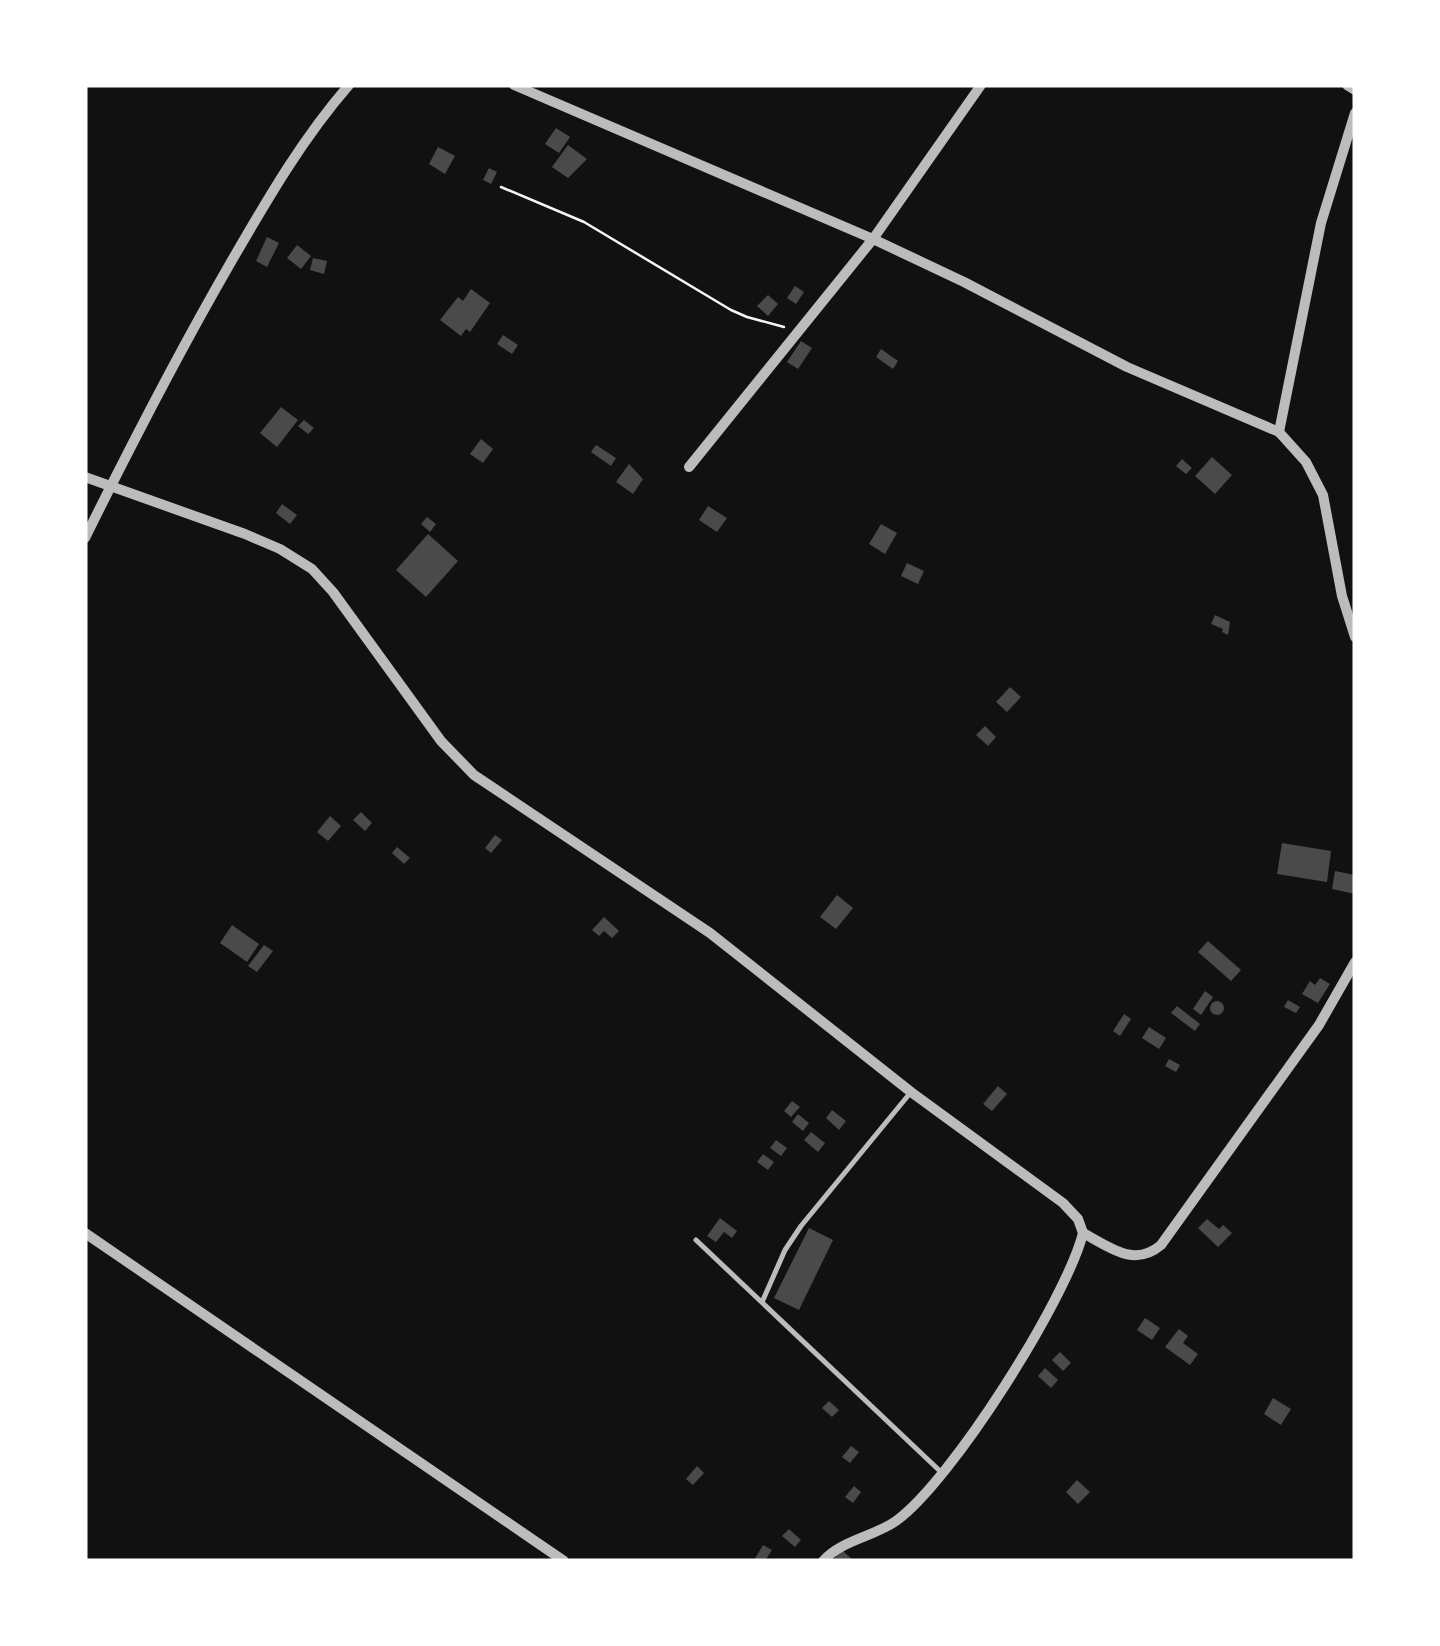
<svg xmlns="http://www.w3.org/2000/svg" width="1440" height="1646" font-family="Quicksand,sans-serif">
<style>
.building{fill:#4a4a4a}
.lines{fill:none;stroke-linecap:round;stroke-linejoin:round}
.path{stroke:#f5f5f5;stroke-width:2.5}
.service{stroke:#bcbcbc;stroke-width:5}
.minor{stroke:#bcbcbc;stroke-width:10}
</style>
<rect width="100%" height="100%" fill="#111"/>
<!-- building -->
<g class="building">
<path d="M556 128 570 137 559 153 545 144Z"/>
<path d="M568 145 587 159 568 178 552 167Z"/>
<path d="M438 147 455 156 445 174 429 164Z"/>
<path d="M489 168 497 172 491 184 483 180Z"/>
<path d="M267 237 279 243 267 267 256 261Z"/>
<path d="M297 245 311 256 301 269 287 258Z"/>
<path d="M313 258 327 261 324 274 310 270Z"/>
<path d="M795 286 804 292 796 304 787 298Z"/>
<path d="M471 289 490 303 470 332 466 329 461 336 440 320 458 297 463 301Z"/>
<path d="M768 295 778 304 768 316 757 306Z"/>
<path d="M503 335 518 345 512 354 497 344Z"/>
<path d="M801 341 812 348 798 369 787 362Z"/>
<path d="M881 349 898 361 893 369 876 357Z"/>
<path d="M281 407 298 420 277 447 260 433Z"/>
<path d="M304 420 314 428 308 434 298 426Z"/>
<path d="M481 439 493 449 483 463 470 454Z"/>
<path d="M596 445 616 458 611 466 591 452Z"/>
<path d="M1212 457 1232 475 1215 494 1195 476Z"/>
<path d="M1182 459 1192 468 1186 474 1176 466Z"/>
<path d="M629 464 643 479 633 494 616 482Z"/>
<path d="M282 504 297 515 290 524 276 513Z"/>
<path d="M708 506 727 518 717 532 699 520Z"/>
<path d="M427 517 436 524 430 532 421 524Z"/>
<path d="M881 524 897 533 885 554 869 544Z"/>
<path d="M428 534 458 561 426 597 396 570Z"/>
<path d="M907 563 924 571 918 584 901 576Z"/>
<path d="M1215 615 1230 622 1228 635 1222 632 1223 629 1211 624Z"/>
<path d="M1010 687 1021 697 1007 712 996 702Z"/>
<path d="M985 726 996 737 988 746 976 735Z"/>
<path d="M361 812 372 823 365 831 353 820Z"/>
<path d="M330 816 341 826 328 841 317 832Z"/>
<path d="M495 835 502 840 491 853 485 848Z"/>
<path d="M1282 843 1331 851 1327 882 1277 874Z"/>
<path d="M397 847 410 858 404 864 392 853Z"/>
<path d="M1335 871 1355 875V894L1332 889Z"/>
<path d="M837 895 853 908 836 929 820 917Z"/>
<path d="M604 917 619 931 612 938 604 931 599 936 592 930Z"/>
<path d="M232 925 259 944 247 962 220 943Z"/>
<path d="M1208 941 1241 970 1231 981 1198 952Z"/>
<path d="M264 945 273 951 257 972 248 966Z"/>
<path d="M1320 978 1330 984 1318 1003 1302 994 1310 981 1315 985Z"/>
<path d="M1205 991 1213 997 1201 1015 1193 1009Z"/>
<path d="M1288 1000 1300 1007 1296 1013 1284 1007Z"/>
<circle cx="1217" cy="1008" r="7"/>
<path d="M1177 1006 1200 1024 1195 1031 1171 1013Z"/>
<path d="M1124 1014 1131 1019 1120 1036 1113 1031Z"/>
<path d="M1149 1027 1166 1038 1159 1049 1142 1038Z"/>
<path d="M1169 1059 1180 1065 1176 1072 1165 1066Z"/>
<path d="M998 1086 1007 1094 992 1111 983 1104Z"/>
<path d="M792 1101 800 1107 791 1117 784 1111Z"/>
<path d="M832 1110 846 1121 839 1130 826 1118Z"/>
<path d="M798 1114 809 1123 803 1131 792 1122Z"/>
<path d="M811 1132 825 1143 818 1152 804 1140Z"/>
<path d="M776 1140 787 1148 781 1156 770 1148Z"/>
<path d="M763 1154 774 1162 768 1170 757 1162Z"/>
<path d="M720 1218 737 1231 732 1238 724 1232 716 1242 707 1236Z"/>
<path d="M1207 1219 1219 1229 1223 1225 1232 1233 1218 1247 1198 1228Z"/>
<path d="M809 1228 833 1240 799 1310 774 1298Z"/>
<path d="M1145 1318 1160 1328 1152 1340 1137 1330Z"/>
<path d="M1179 1329 1188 1336 1183 1343 1198 1354 1190 1365 1165 1347Z"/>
<path d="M1060 1352 1071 1363 1063 1371 1052 1360Z"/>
<path d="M1045 1368 1058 1380 1051 1388 1038 1376Z"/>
<path d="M1273 1398 1291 1409 1281 1425 1264 1414Z"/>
<path d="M829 1401 839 1410 832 1417 822 1408Z"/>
<path d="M851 1446 859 1452 850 1463 842 1457Z"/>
<path d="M697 1466 704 1473 693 1485 686 1479Z"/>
<path d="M1077 1480 1090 1492 1078 1504 1066 1492Z"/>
<path d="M854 1486 861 1492 853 1503 845 1497Z"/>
<path d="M789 1529 801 1540 795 1547 782 1536Z"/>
<path d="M763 1545 772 1550 765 1561H757L754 1560Z"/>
<path d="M842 1550 854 1561H832Z"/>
</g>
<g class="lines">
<!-- path -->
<path class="path" d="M501 187 584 222 731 310 747 317 784 327"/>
<!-- service -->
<g class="service">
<path d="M696 1240 941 1472"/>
<path d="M763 1300 785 1250 801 1226 911 1092"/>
</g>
<!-- minor -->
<g class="minor">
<path d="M514 85 873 239 964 282 1127 367 1279 432 1306 462 1323 495 1342 596 1355 637"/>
<path d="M1347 85 1355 90"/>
<path d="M1279 432 1321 223 1355 113"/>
<path d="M689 467 873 239 981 85"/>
<path d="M85 477 245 534 280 549 312 569 333 592 441 741 474 775 710 933 911 1092 1063 1203 1078 1219 1083 1233C1067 1298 951 1482 896 1521 873 1537 842 1540 823 1561"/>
<path d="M85 538C131 445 179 352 231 262 267 200 302 139 349 85"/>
<path d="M85 1233 564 1561"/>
<path d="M1083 1233C1110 1247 1134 1268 1161 1245L1319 1025 1355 962"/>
</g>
</g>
<!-- border -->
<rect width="1440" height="1646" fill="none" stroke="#ffffff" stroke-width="175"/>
</svg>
